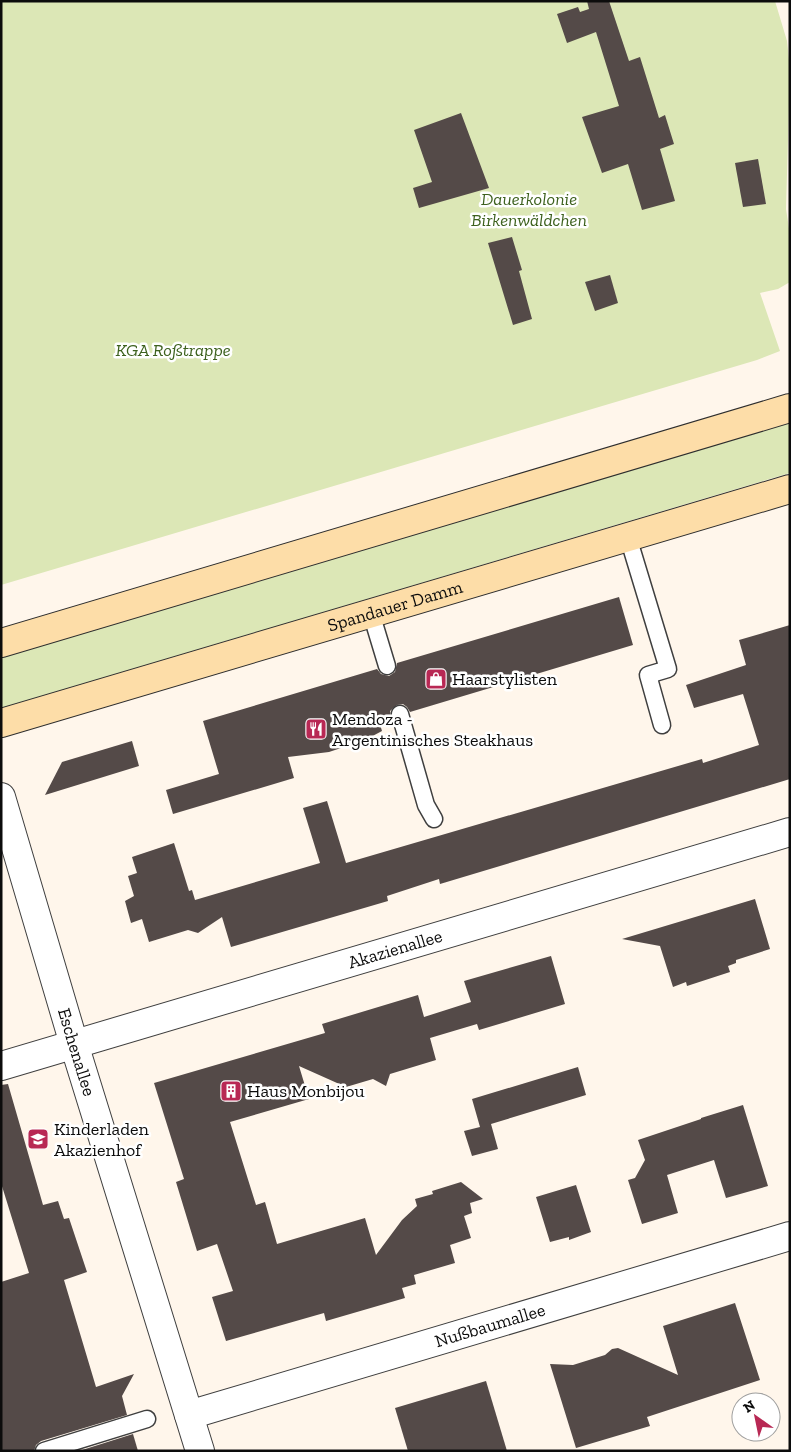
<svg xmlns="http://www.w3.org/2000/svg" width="791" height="1452" font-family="'Zilla Slab',serif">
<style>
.green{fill:#dce7b6}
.building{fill:#544a48}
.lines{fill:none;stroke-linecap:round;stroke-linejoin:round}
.service-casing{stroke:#3f3f3f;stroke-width:19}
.minor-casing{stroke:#3f3f3f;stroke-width:30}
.secondary-casing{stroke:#2e2e2e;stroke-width:30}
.service{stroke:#fff;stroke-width:16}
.minor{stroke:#fff;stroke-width:28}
.secondary{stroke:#fddda8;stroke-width:28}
.labels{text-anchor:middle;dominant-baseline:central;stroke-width:5;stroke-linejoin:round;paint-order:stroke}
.park-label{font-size:18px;font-style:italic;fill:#3d611e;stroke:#fff}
.street-label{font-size:18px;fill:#0c0c0c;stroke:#fff}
.poi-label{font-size:18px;fill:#0c0c0c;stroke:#fff;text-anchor:start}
</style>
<rect width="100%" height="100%" fill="#fff6eb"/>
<!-- green -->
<g class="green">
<path d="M1 1H775L787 41 790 69 786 209 790 235V282L778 289 760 293 780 351 757 360 1 585Z"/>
<path d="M790 423V473L1 708V658Z"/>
</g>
<!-- building -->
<g class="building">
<path d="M587 1H609L629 61 640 57 659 118 665 115 674 144 660 149 675 201 642 210 628 164 602 173 582 117 619 106 596 32 567 43 557 14 578 7 580 12 589 9Z"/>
<path d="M461 113 489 188 419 208 413 188 432 182 414 130Z"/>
<path d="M758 159 766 204 743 207 735 163Z"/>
<path d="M512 237 522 270 519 271 532 319 513 325 488 243Z"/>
<path d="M610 275 618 303 595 311 585 282Z"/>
<path d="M619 597 633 645 410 712 407 707 403 704 397 705 390 711 391 717 379 721 382 731 365 740 329 752 288 757 294 778 173 814 166 790 219 774 203 721 377 669 381 674 389 676 395 672 397 663Z"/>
<path d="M790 625V779L440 884 439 879 387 896 388 901 231 947 222 917 198 933 188 930 149 942 142 919 131 923 125 901 134 896 128 876 137 873 132 857 174 843 189 891 192 890 195 900 320 863 303 808 327 801 346 863 702 759 703 763 759 745 743 694 694 708 686 685 746 665 739 640Z"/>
<path d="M132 741 139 766 45 795 62 762Z"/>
<path d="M755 899 770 949 736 960V963L728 966 730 972 687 986 686 982 673 987 660 946 622 939Z"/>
<path d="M551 956 565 1004 479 1030 477 1024 430 1038 436 1060 390 1074 386 1086 373 1079 346 1087 299 1066 309 1099 230 1122 256 1205 265 1202 277 1244 365 1218 376 1255 402 1220 417 1206 415 1199 433 1194 432 1191 461 1182 483 1199 470 1203 472 1213 464 1216 471 1238 450 1245 455 1263 414 1275 416 1284 402 1288 405 1298 326 1321 324 1313 226 1341 212 1297 233 1291 217 1244 197 1251 176 1182 184 1179 154 1083 325 1033 322 1024 418 995 424 1017 471 1002 464 981Z"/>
<path d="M578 1067 586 1095 491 1124 498 1149 472 1156 464 1131 480 1127 472 1099Z"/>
<path d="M8 1084 43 1205 58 1201 64 1219 69 1218 87 1272 64 1280 96 1387 134 1374 122 1396 127 1415 41 1441 36 1445 34 1451H1V1282L29 1273 1 1183V1085Z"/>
<path d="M743 1105 768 1186 726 1198 714 1160 667 1175 678 1213 642 1224 628 1180 635 1178 645 1160 638 1140 701 1119V1118Z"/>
<path d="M576 1185 591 1232 569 1240V1237L550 1242 536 1197Z"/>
<path d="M735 1303 760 1380 647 1417 650 1426 576 1448 550 1364 573 1365 605 1355 612 1349 618 1348 678 1375 663 1326Z"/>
<path d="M486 1381 507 1451H408L395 1408Z"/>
<path d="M133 1434 138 1451H79Z"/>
</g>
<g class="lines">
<!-- service casing -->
<g class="service-casing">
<g id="service">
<path d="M628 537 668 669 648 675 662 725"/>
<path d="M371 613 387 666"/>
<path d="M400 714 426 805 434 819"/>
<path d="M44 1451 147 1419"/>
</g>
</g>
<!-- minor casing -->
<g class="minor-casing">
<g id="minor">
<path id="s1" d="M1 797 74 1044 200 1451"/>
<path id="s2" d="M1 1066 790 832"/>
<path id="s3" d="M189 1415 790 1236"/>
</g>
</g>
<!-- secondary casing -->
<g class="secondary-casing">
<g id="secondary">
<path d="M1 643 790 408"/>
<path id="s4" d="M1 723 790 489"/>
</g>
</g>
<!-- service -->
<use href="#service" class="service"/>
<!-- minor -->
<use href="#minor" class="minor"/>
<!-- secondary -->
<use href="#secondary" class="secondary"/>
</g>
<!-- icons -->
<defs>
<g id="shop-square" transform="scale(1.125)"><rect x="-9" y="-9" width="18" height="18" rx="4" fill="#b82854" stroke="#fff"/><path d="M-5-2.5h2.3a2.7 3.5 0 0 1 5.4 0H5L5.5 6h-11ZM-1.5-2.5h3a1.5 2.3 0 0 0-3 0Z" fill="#fff"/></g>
<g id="restaurant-square" transform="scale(1.125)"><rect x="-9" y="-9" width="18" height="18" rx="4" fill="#b82854" stroke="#fff"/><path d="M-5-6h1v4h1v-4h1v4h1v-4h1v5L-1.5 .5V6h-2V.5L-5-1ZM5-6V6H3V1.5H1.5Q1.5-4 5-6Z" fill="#fff"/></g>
<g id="building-square" transform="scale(1.125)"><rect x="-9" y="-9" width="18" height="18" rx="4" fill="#b82854" stroke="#fff"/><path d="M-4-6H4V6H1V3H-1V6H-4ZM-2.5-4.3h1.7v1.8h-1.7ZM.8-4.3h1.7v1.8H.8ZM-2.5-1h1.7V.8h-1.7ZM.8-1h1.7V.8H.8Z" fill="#fff"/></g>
<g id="school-square" transform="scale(1.125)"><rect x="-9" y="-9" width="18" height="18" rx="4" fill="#b82854" stroke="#fff"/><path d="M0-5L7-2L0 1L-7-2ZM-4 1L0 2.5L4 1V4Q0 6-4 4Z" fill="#fff"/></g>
</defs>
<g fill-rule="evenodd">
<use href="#shop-square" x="436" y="679"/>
<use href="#restaurant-square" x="316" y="729"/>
<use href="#building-square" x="231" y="1091"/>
<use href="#school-square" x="38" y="1139"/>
</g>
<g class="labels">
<!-- park labels -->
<g class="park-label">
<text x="529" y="199">Dauerkolonie<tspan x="529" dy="21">Birkenwäldchen</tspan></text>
<text x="173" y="350">KGA Roßtrappe</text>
</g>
<!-- street labels -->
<g class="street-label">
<text stroke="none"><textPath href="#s4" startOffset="411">Spandauer Damm</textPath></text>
<text stroke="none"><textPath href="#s2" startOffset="411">Akazienallee</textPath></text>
<text stroke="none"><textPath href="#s1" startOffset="266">Eschenallee</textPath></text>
<text stroke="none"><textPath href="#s3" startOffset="314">Nußbaumallee</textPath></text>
</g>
<!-- poi labels -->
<g class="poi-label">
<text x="452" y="679">Haarstylisten</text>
<text x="332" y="719">Mendoza -<tspan x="332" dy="21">Argentinisches Steakhaus</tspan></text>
<text x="247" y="1091">Haus Monbijou</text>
<text x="54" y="1129">Kinderladen<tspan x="54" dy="21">Akazienhof</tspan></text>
</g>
</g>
<!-- border -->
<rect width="791" height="1452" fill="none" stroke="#0c0c0c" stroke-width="5"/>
<!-- north arrow -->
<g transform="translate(756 1417) rotate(327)"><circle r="24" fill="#ffffff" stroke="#9e9e9e"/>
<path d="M0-4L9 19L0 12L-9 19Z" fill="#b82854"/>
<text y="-8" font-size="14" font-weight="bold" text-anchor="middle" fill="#0c0c0c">N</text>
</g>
</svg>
